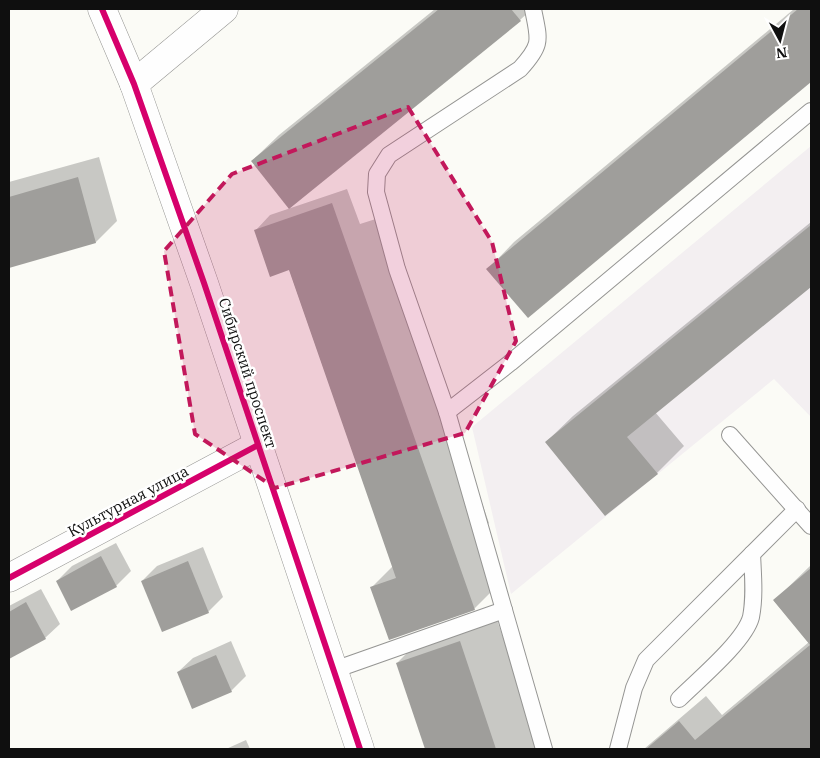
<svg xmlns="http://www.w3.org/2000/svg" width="820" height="758" font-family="'IBM Plex Serif',serif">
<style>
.industrial{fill:#f3eff1}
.shadow{fill:#0003}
.building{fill:#9f9e9b}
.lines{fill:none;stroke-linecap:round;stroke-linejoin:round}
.lane-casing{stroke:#959593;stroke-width:18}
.street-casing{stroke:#959593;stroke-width:29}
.lane{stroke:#fefefe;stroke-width:16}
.street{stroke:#fefefe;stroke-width:28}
.cycleway-casing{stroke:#fff;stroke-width:9}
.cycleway{stroke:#d6006c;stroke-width:6}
.marked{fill:#c2185b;fill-opacity:0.2;stroke:#c2185b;stroke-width:4;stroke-dasharray:10 6;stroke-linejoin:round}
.labels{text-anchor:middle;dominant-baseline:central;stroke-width:5;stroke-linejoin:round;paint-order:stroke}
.street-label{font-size:15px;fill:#0f0f0f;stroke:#fff}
</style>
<rect width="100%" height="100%" fill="#fbfbf6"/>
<!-- industrial -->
<path class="industrial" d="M811 146V417L774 379 511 594 472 427Z"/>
<!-- shadow -->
<g class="shadow">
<path d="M435 9H532L520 20 252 161 279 135Z"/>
<path d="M794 9H811V81L528 317 488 269 514 242Z"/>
<path d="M99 157 117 221 96 242 9 267V182Z"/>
<path d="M347 189 360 224 382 217 489 523 477 535 495 588 474 609 372 587 393 566 289 269 256 230 270 215Z"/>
<path d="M811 222V285L655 412 684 446 657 473 605 515 546 442 573 416Z"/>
<path d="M116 543 131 571 116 586 72 609 57 581 72 566Z"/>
<path d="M203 547 223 597 208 612 142 581 157 566Z"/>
<path d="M811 565V749H644L706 696 722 715 809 642 774 601Z"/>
<path d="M41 589 60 624 45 638 9 658V606Z"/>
<path d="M493 608 541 749H427L397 663 431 629Z"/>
<path d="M231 641 246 676 231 691 178 672 193 658Z"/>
<path d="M246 740 250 749H226Z"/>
</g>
<!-- building -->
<g class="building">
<path d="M439 9H511L521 21 289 209 251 161Z"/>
<path d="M798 9H811V82L528 318 486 269Z"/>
<path d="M78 177 96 243 9 268V197Z"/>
<path d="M332 203 475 610 389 640 370 587 396 578 289 270 270 277 254 230Z"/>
<path d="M811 225V287L627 437 658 474 605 516 545 442Z"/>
<path d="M101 556 117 587 71 611 56 581Z"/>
<path d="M188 561 209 613 162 632 141 581Z"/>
<path d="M811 568V749H646L679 721 695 740 810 645 773 600Z"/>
<path d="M26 602 46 639 9 659V612Z"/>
<path d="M460 641 496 749H425L396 663Z"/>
<path d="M216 655 232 692 192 709 177 672Z"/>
</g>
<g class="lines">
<!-- lane casing -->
<g class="lane-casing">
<g id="lane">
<path d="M533 9C539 40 543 44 520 69L389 155 377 174 376 192 397 269 447 412 544 749"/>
<path d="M447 412 510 363 811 111"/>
<path d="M730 435 811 526"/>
<path d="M334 670 504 610"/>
<path d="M679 699C698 680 745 641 751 617 755 597 753 575 752 554"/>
<path d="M618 749 634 688 646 660 797 509"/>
</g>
</g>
<!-- street casing -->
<g class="street-casing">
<g id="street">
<path d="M102 9 134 84 204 283 360 749"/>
<path d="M134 84 224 9"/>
<path d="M9 578 258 445"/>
</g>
</g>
<!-- lane -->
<use href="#lane" class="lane"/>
<!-- street -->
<use href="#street" class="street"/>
<!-- cycleway casing -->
<g class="cycleway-casing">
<g id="cycleway">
<path d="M102 9 134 84 204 283 360 749"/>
<path d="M9 578 258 445"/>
</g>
</g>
<!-- cycleway -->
<use href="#cycleway" class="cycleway"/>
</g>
<!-- marked area -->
<path class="marked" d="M408 107 492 242 516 341 465 433 275 488 195 434 164 251 232 174Z"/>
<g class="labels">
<!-- street labels -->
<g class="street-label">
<text transform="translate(248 373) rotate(72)">Сибирский проспект</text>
<text transform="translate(128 501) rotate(-28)">Культурная улица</text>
</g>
</g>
<!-- border -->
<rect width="820" height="758" fill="none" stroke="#0f0f0f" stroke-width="20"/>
<!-- north arrow -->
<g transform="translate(780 40) rotate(173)" stroke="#ffffff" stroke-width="4" paint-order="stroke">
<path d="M0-4L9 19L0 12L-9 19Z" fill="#0f0f0f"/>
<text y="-8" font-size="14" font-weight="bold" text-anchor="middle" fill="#0f0f0f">N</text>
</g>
</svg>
